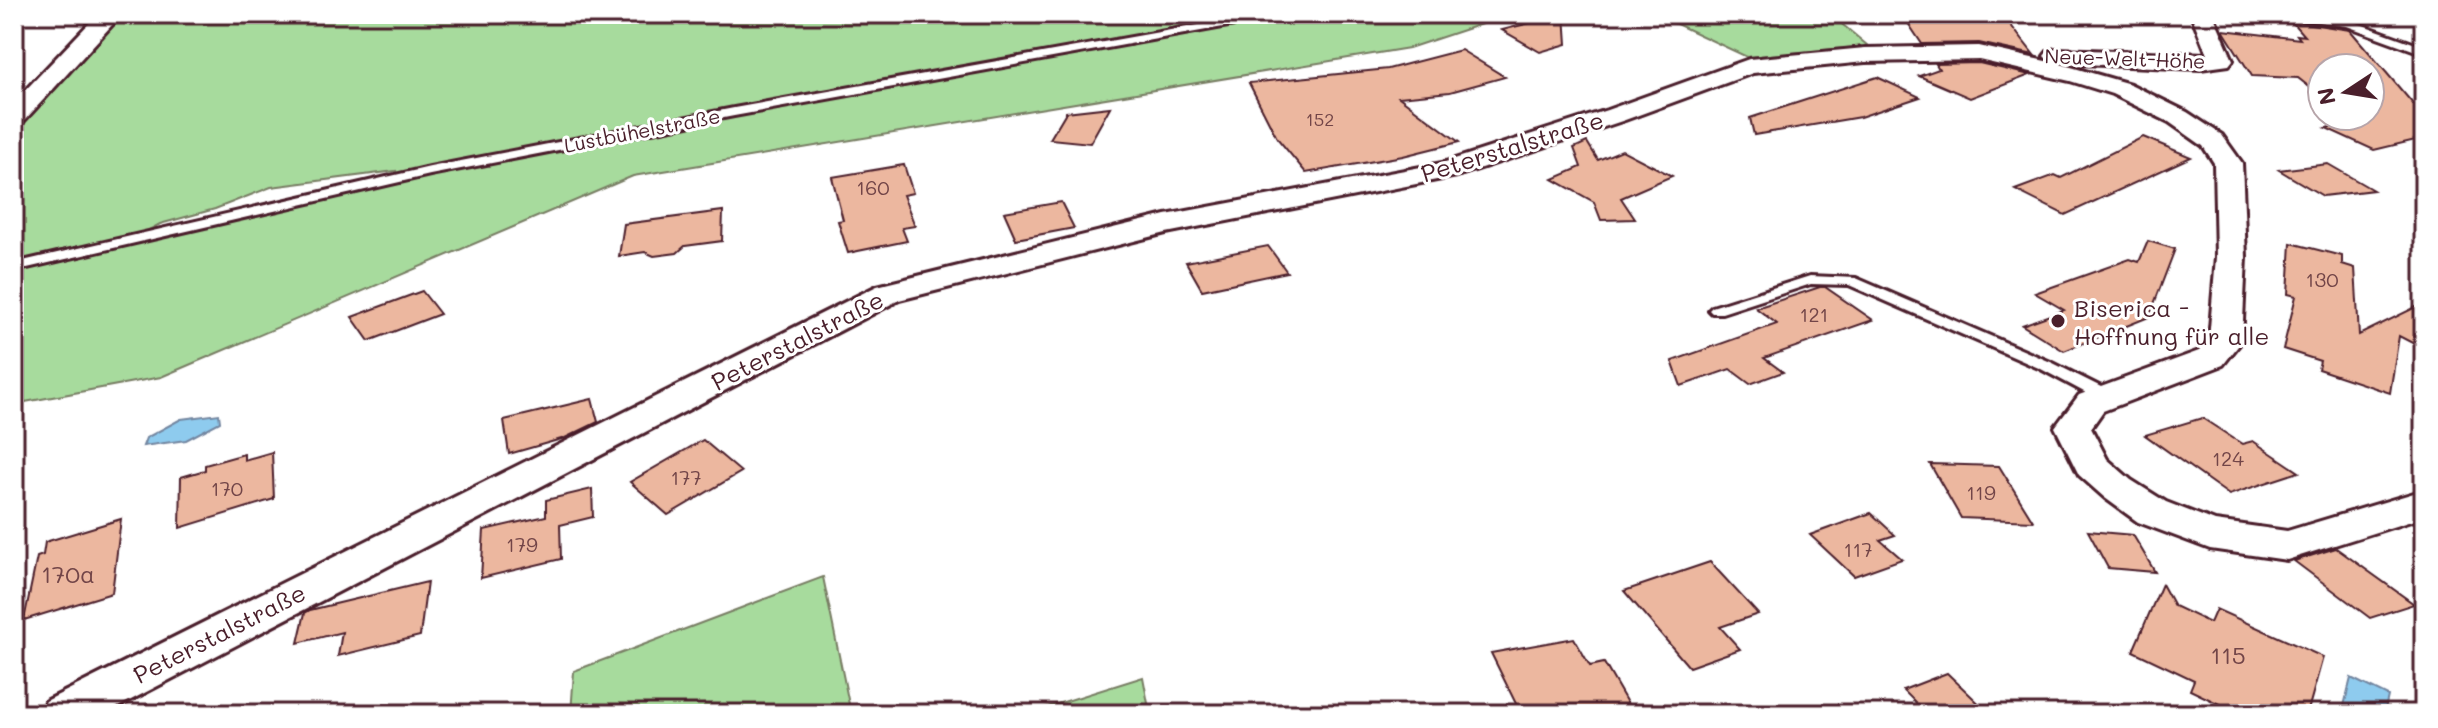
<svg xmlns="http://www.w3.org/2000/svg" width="2438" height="728" font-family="Mali,sans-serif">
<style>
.green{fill:#a7db9d;stroke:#787d64;stroke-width:2;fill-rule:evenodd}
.water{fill:#8ecbee;stroke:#7386a0;stroke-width:2}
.building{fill:#ecb79f;stroke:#4a1f2b;stroke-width:2}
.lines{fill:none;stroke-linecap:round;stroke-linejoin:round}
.service-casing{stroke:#4a1f2b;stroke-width:6}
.minor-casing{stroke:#4a1f2b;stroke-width:6}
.service{fill:#fff;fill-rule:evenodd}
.minor{fill:#fff;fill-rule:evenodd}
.poi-dot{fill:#4a1f2b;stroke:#fff;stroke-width:3}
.labels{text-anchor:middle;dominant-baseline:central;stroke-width:6;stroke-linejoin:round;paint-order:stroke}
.far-number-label{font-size:18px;fill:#724548}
.far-street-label{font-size:20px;fill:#4a1f2b;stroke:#fff}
.number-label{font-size:20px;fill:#724548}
.street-label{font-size:24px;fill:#4a1f2b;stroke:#fff}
.poi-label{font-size:24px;fill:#4a1f2b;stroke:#fff;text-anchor:start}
.near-number-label{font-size:24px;fill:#724548}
</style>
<rect width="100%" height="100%" fill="#fff"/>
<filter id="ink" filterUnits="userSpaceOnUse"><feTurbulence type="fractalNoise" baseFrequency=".0125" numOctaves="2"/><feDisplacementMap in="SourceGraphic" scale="16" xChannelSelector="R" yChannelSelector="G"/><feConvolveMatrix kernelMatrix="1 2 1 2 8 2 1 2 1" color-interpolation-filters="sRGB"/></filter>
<g filter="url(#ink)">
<!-- green -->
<g class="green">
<path d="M118 14H1512L1409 48 633 176 161 377 14 404V125ZM396 171V175L149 230 160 224 215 209 271 187Z"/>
<path d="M1655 14H1830L1868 46 1747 57Z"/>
<path d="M823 577 851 714H571L574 671Z"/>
<path d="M1143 677 1150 714H1025Z"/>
</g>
<!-- water -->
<g class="water">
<path d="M219 414 220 422 186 440 143 446 146 438 181 419Z"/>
<path d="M2351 678 2388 696 2384 714H2342Z"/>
</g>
<!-- building -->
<g class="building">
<path d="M1565 14 1567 44 1540 52 1502 30Z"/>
<path d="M1902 14H2002L2034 55 1979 43 1922 44Z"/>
<path d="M2291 21 2350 30 2414 105 2424 102V138L2374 150 2326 128 2353 121 2346 116H2370V68H2322V97L2298 78 2252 76 2223 30 2300 39 2297 35 2304 36Z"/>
<path d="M1461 50 1505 77 1450 92 1399 97 1459 142 1403 156 1306 173 1277 138 1249 83 1388 69Z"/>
<path d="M1979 63 2030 75 1970 98 1919 76 1939 69 1936 64Z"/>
<path d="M1877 77 1920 97 1860 117 1754 135 1750 118Z"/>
<path d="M1110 107 1090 143 1050 139 1066 112Z"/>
<path d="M2143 137 2191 157 2065 215 2015 190 2055 175 2061 178Z"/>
<path d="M1587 142 1598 160 1622 150 1672 176 1621 198 1635 219 1601 220 1594 202 1553 179 1581 167 1574 148Z"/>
<path d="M2328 164 2373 190 2323 196 2279 170Z"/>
<path d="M904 165 913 193 903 195 915 226 902 228 907 241 848 253 838 221 843 220 832 177Z"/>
<path d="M1061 202 1074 228 1016 239 1004 212Z"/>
<path d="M723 211 722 241 685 246 677 253 654 256 645 252 619 256 624 224Z"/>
<path d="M2148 241 2175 249 2149 317 2064 351 2022 325 2064 310 2035 293 2130 259 2139 262Z"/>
<path d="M2291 243 2342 256V264L2355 268 2359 335 2424 303V349L2399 336 2390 393 2318 369 2320 361 2283 349 2296 296 2288 294Z"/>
<path d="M1268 246 1287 272 1202 290 1186 262Z"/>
<path d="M1820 287H1825L1873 320 1764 358 1783 372 1750 384 1730 369 1681 386 1672 361 1777 324 1756 308Z"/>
<path d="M422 291 440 314 369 341 352 317Z"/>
<path d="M592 399 598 422 565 438 509 454 504 420Z"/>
<path d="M2202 418 2242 444 2253 441 2299 472 2229 495 2145 435Z"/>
<path d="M703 440 741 472 668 515 630 482Z"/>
<path d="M272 452 274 499 180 528 181 477 205 470V465L244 454V460Z"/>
<path d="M1930 464 1999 466 2033 521 1961 518Z"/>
<path d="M592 489 593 517 560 525 561 559 481 578 484 530 546 516V500Z"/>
<path d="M1871 513 1895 535 1880 540 1902 559 1854 576 1810 535Z"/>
<path d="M121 519 112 593 24 620 37 557 43 555 45 542Z"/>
<path d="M2088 531 2133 535 2155 572 2108 568Z"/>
<path d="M2336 548 2414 604 2370 618 2294 561Z"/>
<path d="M1710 562 1758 614 1720 627 1740 649 1689 667 1624 591Z"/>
<path d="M427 582 420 636 338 656 342 632 298 643 305 613 310 610Z"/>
<path d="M2162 584 2174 606 2210 623 2216 609 2323 657 2307 714H2240L2190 690 2194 680 2133 651Z"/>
<path d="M1574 638 1590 666 1604 663 1630 708 1599 714H1521L1491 653Z"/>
<path d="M1947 673 1990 714H1927L1903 690Z"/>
</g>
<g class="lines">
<!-- service casing -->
<g class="service-casing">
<g id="service">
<path d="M1260 14H1283L1278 17 734 116 430 175 14 271V263L430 167 734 108Z"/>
<path d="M2278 14H2306L2349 20 2424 47V54L2347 26 2283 17Z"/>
<path d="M1810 276 1856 278 2053 363 2113 393 2115 397 2107 402 2101 401 2041 369 1849 285 1811 284 1722 313H1712L1709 310 1712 307Z"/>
</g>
</g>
<!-- minor casing -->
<g class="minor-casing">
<g id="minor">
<path d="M98 14H122L23 122 14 125V102Z"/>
<path d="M2191 14H2213L2233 60 2229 65 2200 69 2057 63 2130 84 2187 112 2222 135 2242 163 2246 257 2242 341 2223 365 2103 411 2091 428 2107 459 2131 480 2166 502 2215 521 2287 531 2424 490V517L2287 560 2210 549 2138 522 2105 498 2079 475 2055 427 2079 395 2199 351 2209 340 2216 257 2214 163 2203 146 2169 122 2112 94 2070 81 1979 60 1865 62 1753 73 1625 120 1457 176 1166 233 899 300 104 714H39L46 701 877 286 1166 215 1442 163 1607 110 1749 59 1865 48 1979 46 2050 62 2044 56 2048 51 2056 49 2207 54Z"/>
</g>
</g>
<!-- service -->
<use href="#service" class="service"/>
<!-- minor -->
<use href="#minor" class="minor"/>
</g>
</g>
<!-- markers -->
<circle class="poi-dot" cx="2058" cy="321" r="8"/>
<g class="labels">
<!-- far-number labels -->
<g class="far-number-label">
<text x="1320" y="119">152</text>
</g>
<!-- far-street labels -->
<g class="far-street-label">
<text transform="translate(2125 58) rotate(2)">Neue-Welt-Höhe</text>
<text transform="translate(642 130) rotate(-11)">Lustbühelstraße</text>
</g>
<!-- number labels -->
<g class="number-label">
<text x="873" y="187">160</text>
<text x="2322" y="279">130</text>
<text x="1814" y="314">121</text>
<text x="2228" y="458">124</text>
<text x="686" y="477">177</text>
<text x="227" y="488">170</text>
<text x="1981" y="492">119</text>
<text x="522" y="544">179</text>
<text x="1858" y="549">117</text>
</g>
<!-- street labels -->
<g class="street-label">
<text transform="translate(1512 146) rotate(-17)">Peterstalstraße</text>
<text transform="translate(797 340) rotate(-27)">Peterstalstraße</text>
<text transform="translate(219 633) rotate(-27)">Peterstalstraße</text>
</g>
<!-- poi labels -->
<g class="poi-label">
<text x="2074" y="307">Biserica -<tspan x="2074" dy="28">Hoffnung für alle</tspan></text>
</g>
<!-- near-number labels -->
<g class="near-number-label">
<text x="68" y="573">170a</text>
<text x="2228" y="654">115</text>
</g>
</g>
<!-- margin -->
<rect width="2438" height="728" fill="none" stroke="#fff" stroke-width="48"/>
<rect x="24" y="24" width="2390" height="680" fill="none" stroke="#4a1f2b" stroke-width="3" filter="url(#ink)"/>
<!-- north arrow -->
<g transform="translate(2346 92) rotate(258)"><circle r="38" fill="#ffffff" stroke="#b7a5aa" stroke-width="2"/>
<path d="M0-6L14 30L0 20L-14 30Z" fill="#4a1f2b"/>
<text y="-12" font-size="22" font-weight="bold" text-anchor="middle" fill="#4a1f2b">N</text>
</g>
</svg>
